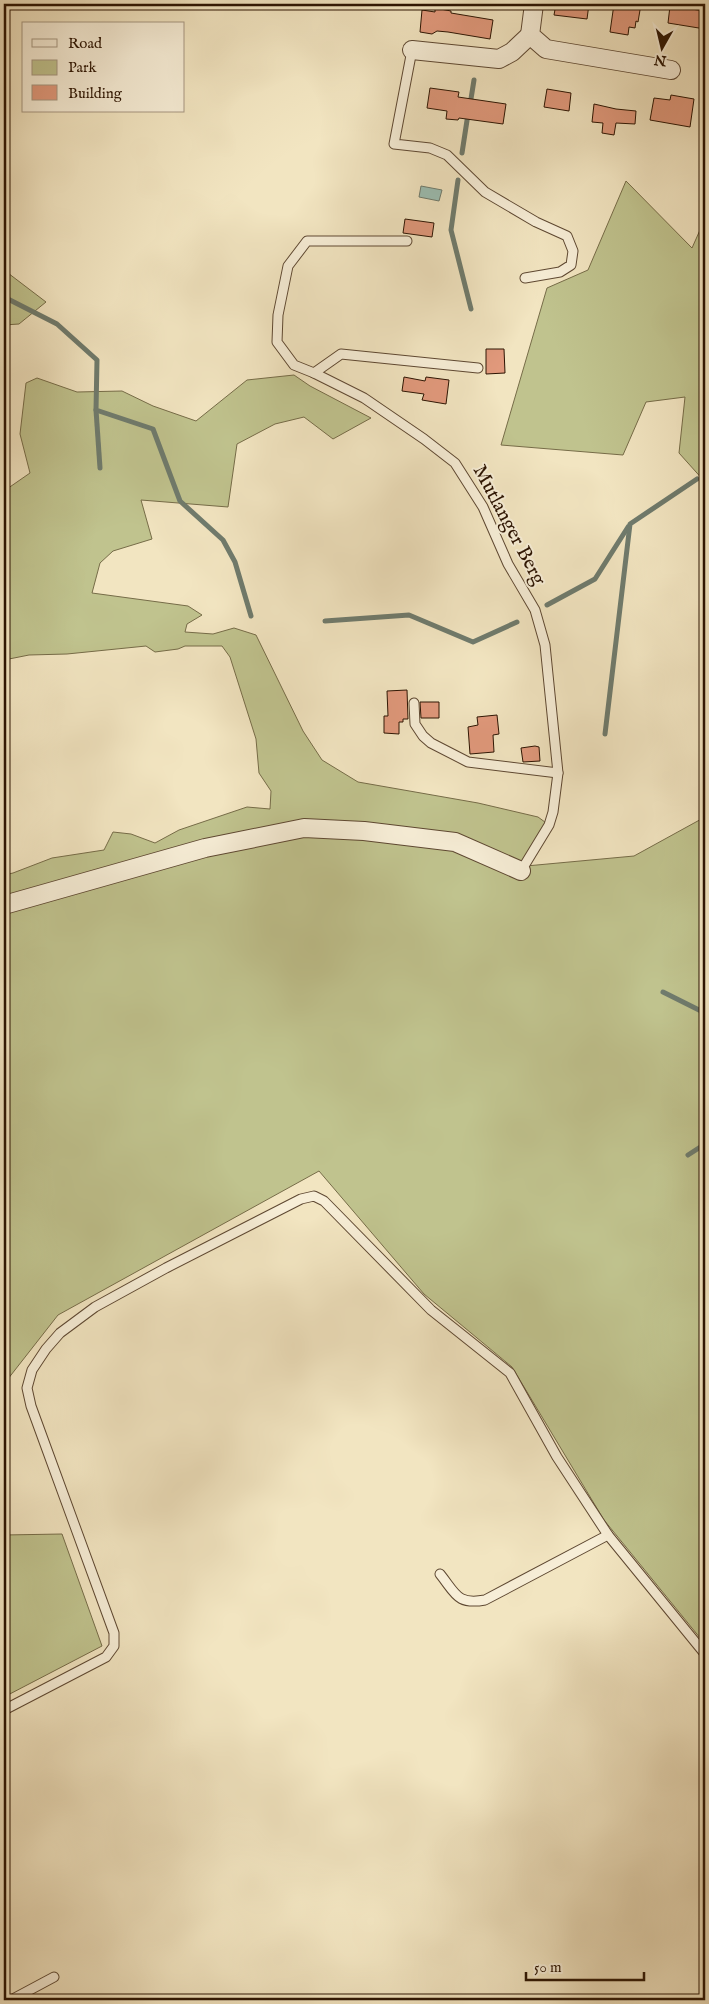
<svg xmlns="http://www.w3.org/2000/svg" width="709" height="2004" font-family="'IM FELL English',serif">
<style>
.green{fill:#c0c38e;stroke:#766c48}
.water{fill:#9bbfb4;stroke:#6f7b6d}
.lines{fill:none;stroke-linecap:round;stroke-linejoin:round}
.stream{stroke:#6f7b6d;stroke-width:5}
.building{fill:#e1997c;stroke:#2c1402}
.lane-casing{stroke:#5e4832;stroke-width:11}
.street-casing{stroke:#5e4832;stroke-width:20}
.lane{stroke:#f7eed7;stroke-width:9}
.street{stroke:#f7eed7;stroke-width:18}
.labels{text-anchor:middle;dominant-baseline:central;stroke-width:4;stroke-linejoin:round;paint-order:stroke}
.street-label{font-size:20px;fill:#2c1402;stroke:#f7eed7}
</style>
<rect width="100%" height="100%" fill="#f2e5c1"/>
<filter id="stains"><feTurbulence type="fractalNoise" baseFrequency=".004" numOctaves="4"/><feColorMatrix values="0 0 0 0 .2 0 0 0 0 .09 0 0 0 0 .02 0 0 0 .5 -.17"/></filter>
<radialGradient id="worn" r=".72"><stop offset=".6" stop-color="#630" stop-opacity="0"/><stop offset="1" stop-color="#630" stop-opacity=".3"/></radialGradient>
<!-- green -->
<g class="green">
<path d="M626 181 692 248 704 221 701 187 705 181V482L679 453 685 397 646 402 623 455 501 445 547 288 588 270Z"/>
<path d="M4 270 46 302 19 324 4 325Z"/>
<path d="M294 375 310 386 371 418 333 439 304 417 275 424 237 444 228 507 141 500 152 539 113 551 100 563 92 593 188 606 202 615 187 624 185 632 213 634 234 628 256 635 303 731 322 760 358 782 478 803 538 817 549 825 526 866 634 856 705 817V1644L604 1520 512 1367 424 1294 319 1171 58 1315 4 1384V875L13 873 52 858 104 850 113 832 131 834 155 843 179 830 247 807 270 809 271 791 259 773 256 739 230 657 222 646H185L178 649 155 652 146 646 67 654 29 655 4 660V491L30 473 20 434 26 383 37 378 77 392 122 391 153 406 196 421 247 380Z"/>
<path d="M62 1534 102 1646 4 1697V1535Z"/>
</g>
<!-- water -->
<path class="water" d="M421 186 442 190 439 201 419 197Z"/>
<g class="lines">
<!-- stream -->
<g class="stream">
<path d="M470 105 474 80"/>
<path d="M462 153 468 114"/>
<path d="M458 180 451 230 471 309"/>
<path d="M4 297 57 324 97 360 96 410 153 429 180 501 223 540 235 562 251 616"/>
<path d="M96 410 100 468"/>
<path d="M547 605 595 579 628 527"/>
<path d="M325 621 409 615 473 642 517 622"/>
<path d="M605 734 630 524 697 479"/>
<path d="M663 992 705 1013"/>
<path d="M688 1155 705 1144"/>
</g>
</g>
<!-- building -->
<g class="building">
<path d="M556 4H589L587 19 554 15Z"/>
<path d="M614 4H641L638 22 636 21 635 28 629 27 628 35 610 32Z"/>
<path d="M670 6 705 11V29L668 23Z"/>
<path d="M435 8 451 11V13L493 20 490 39 448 32 437 31 432 34 420 32 422 10 435 12Z"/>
<path d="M430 88 459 92 458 97 506 104 503 124 459 118 458 120 446 119 447 111 427 108Z"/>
<path d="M547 89 571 93 569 111 544 107Z"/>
<path d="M671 95 694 99 690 127 650 120 654 98 670 100Z"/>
<path d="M594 104 616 109 636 111 635 124 616 123 614 135 602 133 603 123 592 122Z"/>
<path d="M405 219 434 223 432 237 403 233Z"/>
<path d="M486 349H504L505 373 486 374Z"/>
<path d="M404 377 425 381 426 377 449 380 446 404 422 400 424 394 402 391Z"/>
<path d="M407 690 408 719H403V722H399V734L384 733V716H388L387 691Z"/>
<path d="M420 702H439V718H421Z"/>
<path d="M497 715 499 734 493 735 494 752 470 754 468 727 478 725 477 717Z"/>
<path d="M535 746 539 747 540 761 523 762 521 748Z"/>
</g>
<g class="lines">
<!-- lane casing -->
<g class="lane-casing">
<g id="lane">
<path d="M412 50 394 144 430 148 447 155 485 192 536 222 567 236 573 251 571 265 560 272 525 278"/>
<path d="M478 368 341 354 314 373 364 398 424 439 455 463 483 507 508 564 535 610 545 645 558 773 553 812 549 825 521 871"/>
<path d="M314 373 294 365 277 342 278 315 288 266 307 241H407"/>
<path d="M414 703 415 724 423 736 431 743 468 762 558 773"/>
<path d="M440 1574C456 1594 457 1605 485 1600L608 1535"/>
<path d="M4 1710 106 1657 114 1646V1633L31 1406 27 1388 32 1370 46 1349 60 1333 95 1307 166 1268 301 1199 314 1196 324 1201 431 1310 510 1373 557 1457 608 1535 705 1654"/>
<path d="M11 2000 54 1977"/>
</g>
</g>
<!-- street casing -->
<g class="street-casing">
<g id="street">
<path d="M534 4 530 35 546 49 671 70"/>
<path d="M412 50 499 59 512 52 530 35"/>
<path d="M4 905 205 848 304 828 364 831 455 842 521 871"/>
</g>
</g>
<!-- lane -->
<use href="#lane" class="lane"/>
<!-- street -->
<use href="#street" class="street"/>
</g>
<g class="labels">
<!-- street labels -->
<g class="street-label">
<text transform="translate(509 525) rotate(62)">Mutlanger Berg</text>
</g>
</g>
<!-- margin -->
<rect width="709" height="2004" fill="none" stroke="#f2e5c1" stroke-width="20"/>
<rect x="5" y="5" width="699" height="1994" fill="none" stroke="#2c1402" stroke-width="2.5"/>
<rect x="10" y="10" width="689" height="1984" fill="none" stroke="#2c1402"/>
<!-- legend -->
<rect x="22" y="22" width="162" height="90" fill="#f7eed7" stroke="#a69782"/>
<rect x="32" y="39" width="25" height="8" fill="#f7eed7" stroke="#a69782"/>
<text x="68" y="48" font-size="15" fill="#2c1402">Road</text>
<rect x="32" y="60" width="25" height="15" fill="#c0c38e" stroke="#a69782"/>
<text x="68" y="72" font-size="15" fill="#2c1402">Park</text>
<rect x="32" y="85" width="25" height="15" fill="#e1997c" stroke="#a69782"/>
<text x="68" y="98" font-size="15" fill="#2c1402">Building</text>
<!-- north arrow -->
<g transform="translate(662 48) rotate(188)" stroke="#f7eed7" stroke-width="4" paint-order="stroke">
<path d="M0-4L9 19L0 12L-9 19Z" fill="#2c1402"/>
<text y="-8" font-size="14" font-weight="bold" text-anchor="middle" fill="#2c1402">N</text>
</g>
<!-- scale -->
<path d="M526 1972v8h118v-8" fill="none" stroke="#2c1402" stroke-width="2.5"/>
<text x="534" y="1972" font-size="15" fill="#2c1402" stroke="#f7eed7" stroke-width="4" paint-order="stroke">50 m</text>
<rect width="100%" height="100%" filter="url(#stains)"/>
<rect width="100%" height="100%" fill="url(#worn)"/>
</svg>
